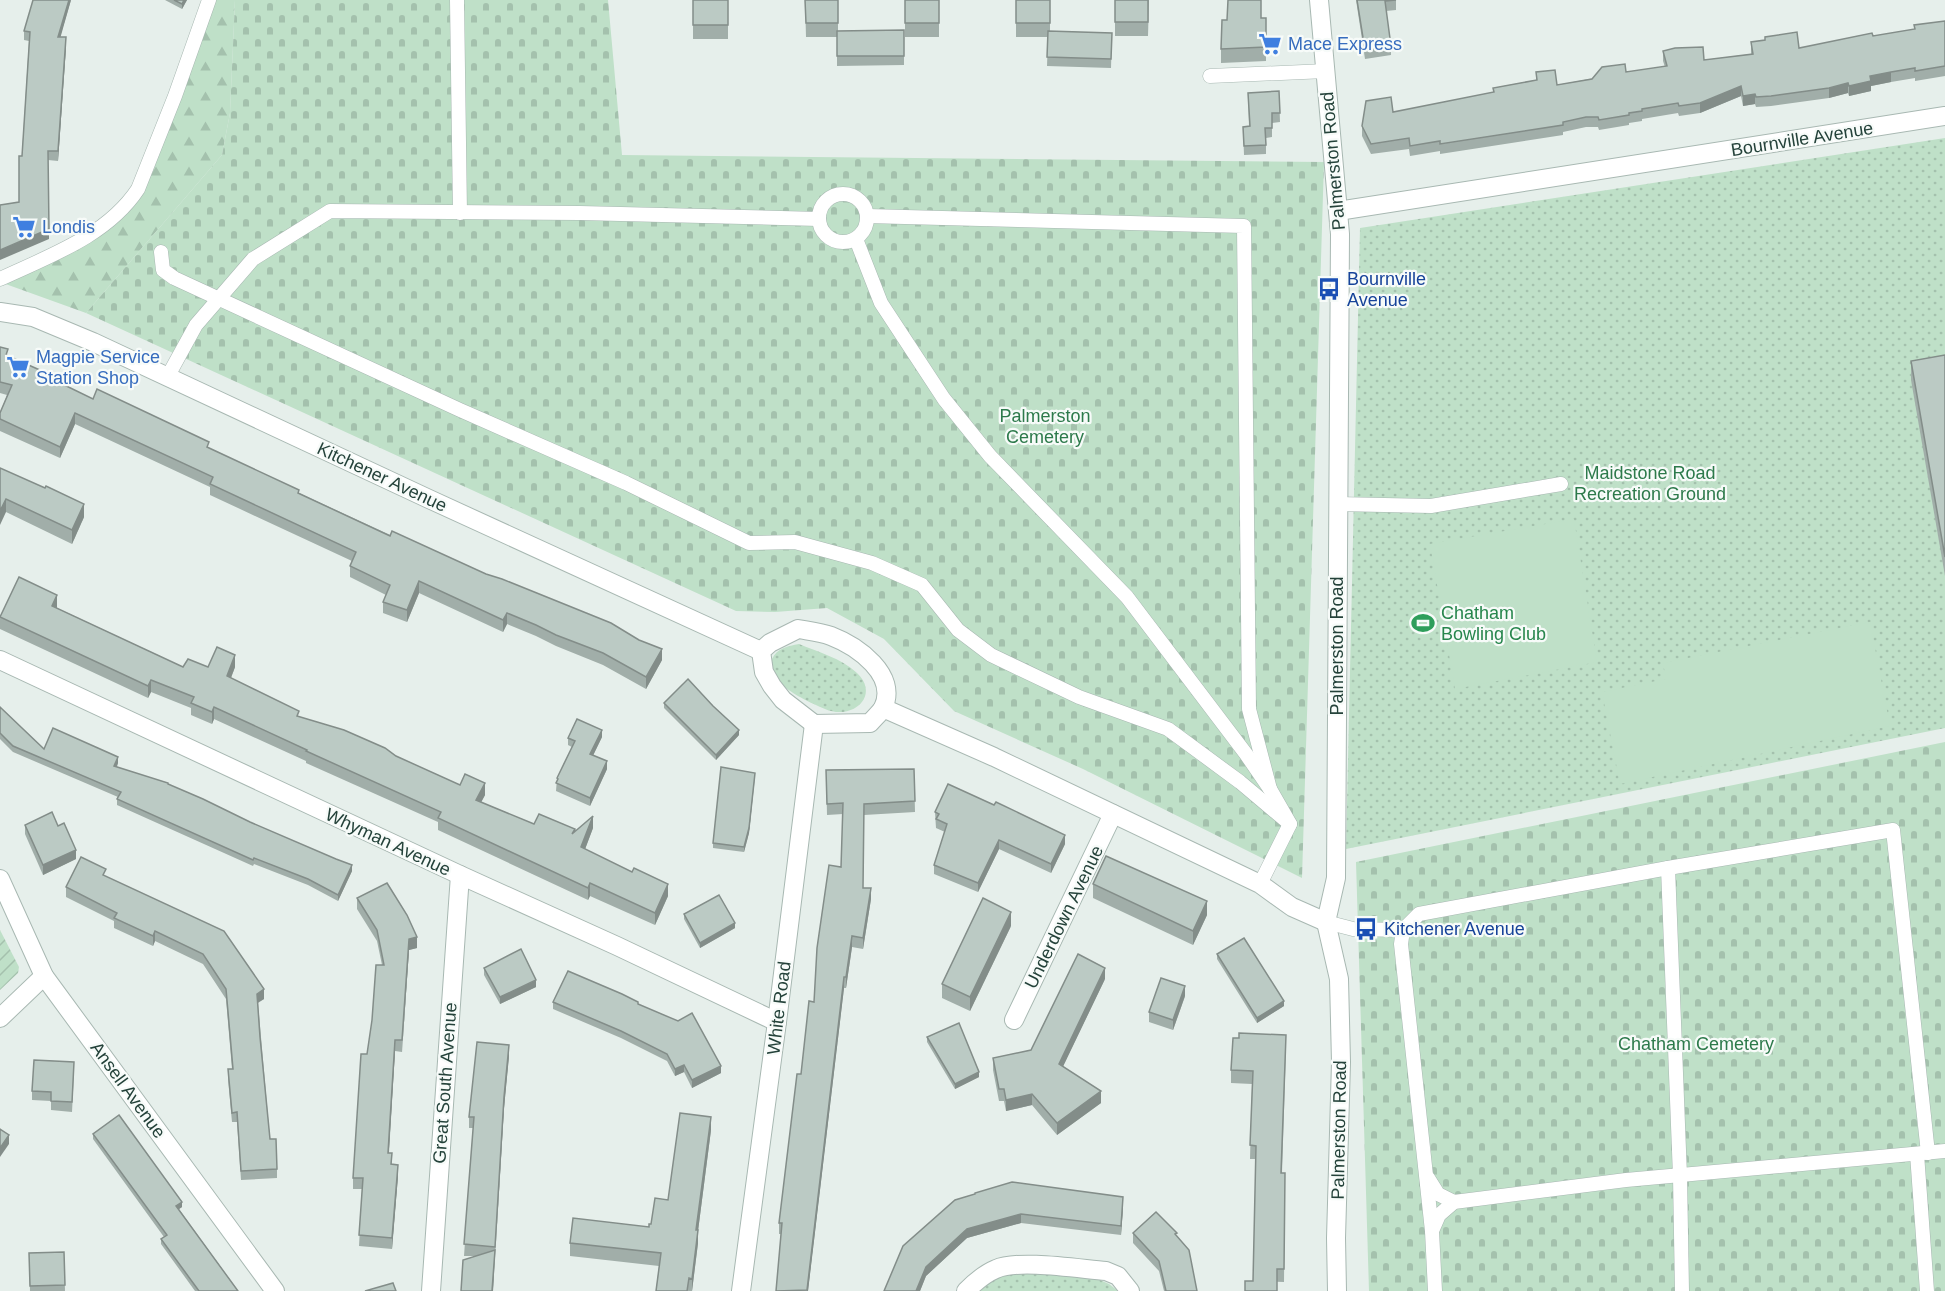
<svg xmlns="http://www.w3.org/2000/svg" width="1945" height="1291" font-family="Helvetica,sans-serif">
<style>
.grass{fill:url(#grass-dots)}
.forest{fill:url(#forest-firs)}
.cemetery{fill:url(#cemetery-stones)}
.garden{fill:url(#garden-furrows)}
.pitch{fill:#bfe0c8}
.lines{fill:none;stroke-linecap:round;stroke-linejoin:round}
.service-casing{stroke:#a8b8b2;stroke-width:15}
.minor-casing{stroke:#a8b8b2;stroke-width:20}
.tertiary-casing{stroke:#a8b8b2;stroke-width:20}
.service{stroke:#fff;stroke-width:14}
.minor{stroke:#fff;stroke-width:18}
.tertiary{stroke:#fff;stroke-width:18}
.wall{fill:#a1aea9}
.shaded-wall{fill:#838d89}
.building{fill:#bbcac4;stroke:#838d89;stroke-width:1.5}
.labels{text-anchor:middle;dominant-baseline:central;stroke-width:4.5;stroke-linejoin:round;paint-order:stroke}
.shop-label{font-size:18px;fill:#366cbe;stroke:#f7fbf9;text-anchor:start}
.street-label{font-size:18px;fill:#24423a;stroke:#f7fbf9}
.transit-label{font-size:18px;fill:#164399;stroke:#f7fbf9;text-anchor:start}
.park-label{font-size:18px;fill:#2d7a4b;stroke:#f7fbf9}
.leisure-label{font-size:18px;fill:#27864d;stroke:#f7fbf9;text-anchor:start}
</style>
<defs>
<pattern id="grass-dots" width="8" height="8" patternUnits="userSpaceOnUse" patternTransform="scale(1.5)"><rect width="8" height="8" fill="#bfe0c8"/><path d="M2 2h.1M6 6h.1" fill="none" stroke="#a4c1ad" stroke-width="1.8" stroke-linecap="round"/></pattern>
<pattern id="forest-firs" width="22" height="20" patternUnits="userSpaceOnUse" patternTransform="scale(1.5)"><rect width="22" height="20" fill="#bfe0c8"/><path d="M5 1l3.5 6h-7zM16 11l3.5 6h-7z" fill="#a4c1ad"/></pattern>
<pattern id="cemetery-stones" width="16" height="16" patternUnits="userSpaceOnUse" patternTransform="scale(1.5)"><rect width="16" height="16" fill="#bfe0c8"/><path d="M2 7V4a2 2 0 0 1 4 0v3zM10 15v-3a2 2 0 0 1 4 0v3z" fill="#a4c1ad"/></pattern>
<pattern id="garden-furrows" width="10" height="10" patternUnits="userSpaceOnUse" patternTransform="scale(1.5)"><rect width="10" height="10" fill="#bfe0c8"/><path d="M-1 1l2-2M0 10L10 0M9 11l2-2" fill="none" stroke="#a4c1ad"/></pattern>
</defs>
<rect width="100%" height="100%" fill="#e6efeb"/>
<!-- grass -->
<g class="grass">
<path d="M1945 138V728L1346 849 1360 228Z"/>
<path d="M799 644C818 652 841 658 857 673 881 696 852 721 825 709 809 702 762 682 772 659 777 648 788 646 799 644Z"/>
<path d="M1015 1272H1040L1100 1280 1109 1284 1118 1291H979L992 1280Z"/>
</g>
<!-- forest -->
<path class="forest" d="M209 0H235L230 113 222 155 86 313 0 282 129 202Z"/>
<!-- cemetery -->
<g class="cemetery">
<path d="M235 0H608L622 155 1324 162 1302 878 1083 769 954 711 884 639 827 608 775 612 736 611 86 313 222 155 230 113Z"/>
<path d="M1945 742V1291H1369L1356 862Z"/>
</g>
<!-- garden -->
<path class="garden" d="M0 930 19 967 18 973 0 990Z"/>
<!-- pitch -->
<g class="pitch">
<path d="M1574 519 1597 662 1455 689 1430 544Z"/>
<path d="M1870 622 1890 726 1620 784 1602 692 1666 679 1663 663Z"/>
</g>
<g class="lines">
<!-- service casing -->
<g class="service-casing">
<g id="service">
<path d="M457 0 460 213"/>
<path d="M1210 76 1326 71"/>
<circle cx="843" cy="218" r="24"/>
<path d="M867 216 1244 226 1249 709 1270 789"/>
<path d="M856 239 881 303 944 399 990 456 1127 597 1246 754 1270 789 1290 824 1260 884"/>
<path d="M161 252 163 270 174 278 460 410 626 483 749 543 795 542 872 563 922 585 958 630 991 655 1079 697 1168 729 1240 782 1290 824"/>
<path d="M0 279C49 256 107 236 138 189L175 96 209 0"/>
<path d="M168 376 196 325 253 259 330 211 580 213 819 219"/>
<path d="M1337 504 1431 506 1561 484"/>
<path d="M1668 868 1680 1176 1682 1291"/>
<path d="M1326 922 1353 929 1403 930"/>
<path d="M1917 1154 1927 1291"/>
<path d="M1428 1178 1438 1194 1454 1202"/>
<path d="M1432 1231 1401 944 1403 930 1419 914 1668 868 1893 830 1928 1153"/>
<path d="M1435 1291 1432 1231 1439 1215 1454 1202 1626 1180 1945 1151"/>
</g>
</g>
<!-- minor casing -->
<g class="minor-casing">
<g id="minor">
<path d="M1338 211 1945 116"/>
<path d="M0 312 33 317 93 342 429 499 761 651"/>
<path d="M798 629C809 631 820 632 831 636 857 646 899 675 883 708 880 713 874 718 870 723L814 724 783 700 772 686 764 672 761 651 770 643Z"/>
<path d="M0 660 460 875 617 946 777 1022"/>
<path d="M883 708 994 757 1260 884 1292 907 1326 922"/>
<path d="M0 879 44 976 275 1291"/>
<path d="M0 1018 44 976"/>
<path d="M1014 1020 1113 814"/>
<path d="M431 1291 460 875"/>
<path d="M741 1291 777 1022 814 724"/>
<path d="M966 1291C975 1282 984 1274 996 1269 1018 1259 1080 1269 1106 1271L1118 1276 1130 1291"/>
</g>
</g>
<!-- tertiary casing -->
<g class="tertiary-casing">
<path id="tertiary" d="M1319 0 1340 234 1336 878 1326 922 1339 979 1341 1062 1336 1238 1337 1291"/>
</g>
<!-- service -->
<use href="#service" class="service"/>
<!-- minor -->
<use href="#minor" class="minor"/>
<!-- tertiary -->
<use href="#tertiary" class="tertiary"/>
</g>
<!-- wall -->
<g class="wall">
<path d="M71 0 60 37 66 47 58 161 48 160 49 239 19 202 29 41 24 40V31Z"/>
<path d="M165 0H187L182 9Z"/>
<rect x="693" y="0" width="35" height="39"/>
<path d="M805 0H838V31L904 30V65L837 66V37H806Z"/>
<rect x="905" y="0" width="34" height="37"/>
<path d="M1016 0H1050V31L1112 33 1111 68 1047 66 1048 37H1016Z"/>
<path d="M1115 0H1149L1148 36H1115Z"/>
<path d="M1356 0H1396V10L1386 11 1391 46V55L1365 59Z"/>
<path d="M1261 18H1266V61L1221 63V49L1227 20Z"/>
<path d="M1945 21V76L1915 81V78L1891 82 1871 86V91L1849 96 1848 93 1829 98 1771 106 1756 107 1755 104 1743 106 1741 96 1700 113 1679 116 1678 113 1642 119V121L1629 123V125L1599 130 1598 127H1586L1563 132V135L1440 154V151L1410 156 1409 149 1371 154 1362 136V126L1393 112 1493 93V88L1536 80V72L1557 85 1626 72 1665 67 1663 61V51L1704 60 1751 54V42L1799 48 1914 30V25Z"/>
<path d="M1279 91 1280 122 1272 123V137L1266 138V154L1244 155 1243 127H1249L1248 93Z"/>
<path d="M0 347 8 356 51 379 93 399 209 448 299 493 662 660 646 689 603 665 556 646 536 636 507 624 503 632 419 593 407 622 383 613V602L386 595 350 577V566L352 561 210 495V487L75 424 60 458 0 431V413L7 395 0 393Z"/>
<path d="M1945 355V576L1911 380V361Z"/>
<path d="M0 468 84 517 72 544 6 512Z"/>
<path d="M57 607V608L183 667H235L231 678 299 717 396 756 460 785 485 795 481 802 534 824 575 832 593 828 585 849 668 896 655 925 590 896 588 900 438 830V822L306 763V761L214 719 212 724 191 715V708L151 692 148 698 0 629V617Z"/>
<path d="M664 703 739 735 716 760 664 708Z"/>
<path d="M0 707 44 749 118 763 117 767 168 785 352 871 338 901 308 885 254 864 253 866 117 805V799L118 797 13 752 0 739Z"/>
<path d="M602 737 593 755 607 769 590 806 556 791 557 778 572 747 568 745V738Z"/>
<path d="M914 769 915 812 864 815 863 888 871 899 863 949 852 947 846 988H844L808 1291H776L781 1234H779V1223L801 1074 841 867 843 814 827 815 826 770Z"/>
<path d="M755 777 749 833 744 852 713 848V843Z"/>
<path d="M935 812 1065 844 1051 873 999 849 978 892 934 874V865L945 832 936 828Z"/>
<path d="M25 825 58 826 76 859 43 875 25 834Z"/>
<path d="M106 876 264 999 258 1003 270 1139 277 1169V1178L241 1180 237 1122H232L228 1079V1069H232L226 999 203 964 155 941 153 946 114 928V921L66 897V887Z"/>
<path d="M1093 884 1207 915 1193 945 1093 898Z"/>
<path d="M357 898 417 948 409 950 402 1052 395 1051 389 1153 392 1164 398 1176 392 1249 359 1246 362 1189H353V1178L367 1054 382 965 377 941 357 909Z"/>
<path d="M684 914 735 928 700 948 684 919Z"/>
<path d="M1011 926 970 1011 942 998V984Z"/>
<path d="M1217 954 1284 1006 1257 1023 1217 959Z"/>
<path d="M484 968 536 987 500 1004 484 975Z"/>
<path d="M1105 979 1063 1066 1101 1103 1057 1135 1032 1105 1006 1111 1004 1101H999L993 1070V1058L1031 1050Z"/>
<path d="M1185 996 1173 1030 1149 1022V1012Z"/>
<path d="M553 1002 638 1004 721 1073 692 1088 684 1072 675 1076 667 1061 621 1038 553 1009Z"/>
<path d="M927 1037 979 1077 955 1089 927 1042Z"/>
<path d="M1286 1048 1282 1173H1285L1284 1282 1253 1281 1256 1159H1250L1252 1084 1231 1083V1070Z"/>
<path d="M509 1056 504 1108 493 1291H461L474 1256H464L473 1128H469V1117Z"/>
<path d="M74 1072 72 1112 51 1110V1101L32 1100V1091Z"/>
<path d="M711 1130 698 1231V1243L692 1291H656L659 1266 570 1256V1243L649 1227 668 1200Z"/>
<path d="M93 1134 182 1207 179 1209 238 1291H195L161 1244V1239L164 1237 93 1139Z"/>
<path d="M955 1200 1123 1207 1121 1235 1021 1223 967 1238 926 1276 920 1291H884Z"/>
<path d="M1133 1233 1177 1236 1197 1291H1164L1159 1271 1133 1243Z"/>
<path d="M64 1252 65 1291H30L29 1253Z"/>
</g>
<!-- shaded-wall -->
<g class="shaded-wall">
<path d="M69 0H71L58 46V37Z"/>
<path d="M184 0H187L182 9V4Z"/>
<path d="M66 37V47L58 161V151Z"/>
<path d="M1891 72V82L1871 86V91L1849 96V86L1870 76Z"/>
<path d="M1848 83V93L1829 98V88Z"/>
<path d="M1741 86V96L1700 113V103Z"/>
<path d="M1755 94V104L1743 106V96Z"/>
<path d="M49 229V239L0 260V250Z"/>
<path d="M75 413V424L60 458V447Z"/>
<path d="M6 499V512L0 525V511Z"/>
<path d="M84 504V517L72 544V530Z"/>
<path d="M419 581V593L407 622V610Z"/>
<path d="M57 595V607L52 618V606Z"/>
<path d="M507 613V624L503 632V620Z"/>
<path d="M662 649V660L646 689V677Z"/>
<path d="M235 655V667L227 688V676Z"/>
<path d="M151 680V692L148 698V686Z"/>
<path d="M214 707V719L212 724V712Z"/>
<path d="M602 730V737L590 762V754Z"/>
<path d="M739 730V735L716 760V755Z"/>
<path d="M118 757V763L114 772V766Z"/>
<path d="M607 761V769L590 806V798Z"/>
<path d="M755 773 749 833 744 852V847Z"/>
<path d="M485 783V795L476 812V800Z"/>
<path d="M593 816V828L581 860V847Z"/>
<path d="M1065 835V844L1051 873V864Z"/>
<path d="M999 840V849L978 892V883Z"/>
<path d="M76 850V859L43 875V865Z"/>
<path d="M352 865V871L338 901V895Z"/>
<path d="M590 883V896L588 900V888Z"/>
<path d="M668 884V896L655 925V913Z"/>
<path d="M871 888V899L863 949V938Z"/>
<path d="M1207 901V915L1193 945V931Z"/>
<path d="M1011 912V926L970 1011V997Z"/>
<path d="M735 923V928L700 948V943Z"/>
<path d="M155 931V941L153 946V936Z"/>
<path d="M852 936V947L846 988V977Z"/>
<path d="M417 937V948L409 950 402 1052 409 939Z"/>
<path d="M1105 968V979L1059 1075V1064Z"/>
<path d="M844 977V988L808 1291H807Z"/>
<path d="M536 980V987L500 1004V997Z"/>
<path d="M1185 986V996L1173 1030V1020Z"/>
<path d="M264 989V999L257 1003V994Z"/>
<path d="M1284 1001V1006L1257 1023V1018Z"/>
<path d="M395 1040V1051L388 1164V1153Z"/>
<path d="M509 1045V1056L504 1108 495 1258 504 1097Z"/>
<path d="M684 1065V1072L675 1076V1069Z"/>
<path d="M721 1066V1073L692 1088V1080Z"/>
<path d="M979 1072V1077L955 1089V1084Z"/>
<path d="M1101 1091V1103L1057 1135V1123Z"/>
<path d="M1032 1094V1105L1006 1111V1100Z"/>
<path d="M711 1117V1130L698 1231V1243L692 1291V1279L696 1230Z"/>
<path d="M9 1135V1144L0 1157V1148Z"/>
<path d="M398 1165V1176L392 1249V1238Z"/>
<path d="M1123 1197V1207L1121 1235V1226Z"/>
<path d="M182 1202V1207L176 1211V1206Z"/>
<path d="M1021 1214V1223L967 1238 926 1276 920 1291H916L926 1267 967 1229Z"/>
<path d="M495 1250 493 1291H492Z"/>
</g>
<!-- building -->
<g class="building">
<path d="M33 0H69L58 37H66L58 151H48L49 229 0 250V205L19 202V156H22L30 32 24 31Z"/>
<path d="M174 0H184L182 4Z"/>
<rect x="693" y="0" width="35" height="25"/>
<path d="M805 0H838V23H806Z"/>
<rect x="905" y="0" width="34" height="23"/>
<rect x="1016" y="0" width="34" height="23"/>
<rect x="1115" y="0" width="33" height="22"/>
<path d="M1228 0H1261V18H1266V47L1221 49 1222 20H1227Z"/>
<path d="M1357 0H1396L1385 1 1391 46 1365 50Z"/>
<path d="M1945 21V66L1915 71V68L1891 72 1870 76 1871 81 1849 86 1848 83 1829 88 1771 96 1756 97 1755 94 1743 96 1741 86 1700 103 1679 106 1678 103 1642 109V111L1629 113V115L1599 120 1598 117H1586L1563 122V125L1440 144V141L1410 146 1409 138 1371 144 1362 126 1366 101 1391 97 1393 112 1494 92 1493 88 1537 80 1536 72 1555 70 1557 85 1592 79 1602 67 1625 64 1626 72 1667 66 1663 51 1675 48 1703 47 1704 60 1753 54 1751 42 1765 40V37L1797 32 1799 48 1872 33 1873 36 1915 29 1914 25Z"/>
<path d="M904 30V56H837V31Z"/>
<path d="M1048 31 1112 33 1111 59 1047 57Z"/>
<path d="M1279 91 1280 113H1272V128H1265L1266 145 1244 146 1243 127 1250 126 1248 93Z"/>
<path d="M0 347 8 349 6 355 51 375 50 378 93 399 97 389 209 442 207 447 299 490 298 493 390 536 392 531 486 574 502 579 611 623 639 640 662 649 646 677 603 653 556 635 536 625 507 613 503 620 419 581 407 610 383 602 390 585 350 566 356 552 210 484 213 477 75 413 60 447 0 419V413L12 385 0 382Z"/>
<path d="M1945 355V557L1911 361Z"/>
<path d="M0 468 45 488 46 486 84 504 72 530 6 499 0 511Z"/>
<path d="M19 577 57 595 52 606 183 667 188 659 208 667 217 647 235 655 227 676 299 711 297 716 344 730 385 748 396 756 460 785 465 774 485 783 476 800 534 824 539 814 575 829 572 834 593 816 581 847 632 872 634 868 668 884 655 913 590 883 588 888 438 818 441 812 306 751 307 750 214 707 212 712 191 703 194 697 151 680 148 686 0 617Z"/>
<path d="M688 679 713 706 739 730 716 755 664 703Z"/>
<path d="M0 707 44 749 53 728 118 757 114 766 168 783V784L203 799 250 822 336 859 352 865 338 895 308 879 254 858 253 860 117 799 121 792 13 746 0 733Z"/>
<path d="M577 719 602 730 590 754 607 761 590 798 556 783 558 779 557 778 575 741 568 738Z"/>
<path d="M721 767 755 773 749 828 744 847 713 843Z"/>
<path d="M914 769 915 801 864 804 863 888H871L863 938 852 936 846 977H844L807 1290 776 1291 782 1223H779L797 1074H801L809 1001 814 1002 817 948 829 865 841 867 843 803 827 804 826 770Z"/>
<path d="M948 784 994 805 996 802 1065 835 1051 864 999 840 978 883 934 865 947 824 936 819 939 814 935 812Z"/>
<path d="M52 812 58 826 64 823 76 850 43 865 25 825Z"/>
<path d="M1106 856 1207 901 1193 931 1093 884Z"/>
<path d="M81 857 106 869 103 875 224 931 264 989 257 994 260 1037 270 1139H276L277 1169 241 1171 237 1112 232 1113 228 1069H233L226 989 203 954 155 931 153 936 114 918 117 913 66 887Z"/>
<path d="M387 883 407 915 417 937 409 939 402 1040H395L388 1153H392L391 1164 398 1165 392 1238 359 1235 363 1178H353L361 1054H367L372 1020 376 965H384L377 930 357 898Z"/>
<path d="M719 895 735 923 700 943 684 914Z"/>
<path d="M983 898 1011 912 970 997 942 984Z"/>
<path d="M1244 938 1284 1001 1257 1018 1217 954Z"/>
<path d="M521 949 536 980 500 997 484 968Z"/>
<path d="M1078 954 1105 968 1059 1064 1101 1091 1057 1123 1032 1094 1006 1100 1004 1089H999L993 1058 1031 1050Z"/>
<path d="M568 971 622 994 638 1002V1004L678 1021 692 1013 721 1066 692 1080 684 1065 675 1069 667 1054 621 1031 553 1002Z"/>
<path d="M1161 978 1185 986 1173 1020 1149 1012Z"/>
<path d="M959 1023 979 1072 955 1084 927 1037Z"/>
<path d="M1239 1033 1286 1035 1281 1173H1285L1284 1269H1277V1291H1245V1281H1253L1256 1146 1250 1145 1253 1071 1231 1070 1233 1038H1239Z"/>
<path d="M477 1042 509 1045 504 1097 495 1247 464 1244 474 1117H469Z"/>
<path d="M34 1060 74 1062 72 1102 51 1101V1092L32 1091Z"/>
<path d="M680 1113 711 1117 696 1230H698L692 1279 689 1278 687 1291H656L661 1253 570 1243 573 1218 649 1227V1224H651L655 1198 668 1200Z"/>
<path d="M119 1115 182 1202 176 1206 238 1291H199L161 1239 167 1235 93 1134Z"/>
<path d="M0 1129 9 1135 0 1148Z"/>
<path d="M1012 1182 1123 1197 1121 1226 1021 1214 967 1229 926 1267 916 1291H884L903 1246 955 1200 975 1194V1193Z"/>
<path d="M1156 1212 1177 1233 1175 1234 1189 1250 1197 1291H1166L1159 1261 1133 1233Z"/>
<path d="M495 1250 492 1291H461L463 1260Z"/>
<path d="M64 1252 65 1285 30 1286 29 1253Z"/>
<path d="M393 1283 396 1291H365Z"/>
</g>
<!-- icons -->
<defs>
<g id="supermarket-bare" transform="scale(1.8)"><path d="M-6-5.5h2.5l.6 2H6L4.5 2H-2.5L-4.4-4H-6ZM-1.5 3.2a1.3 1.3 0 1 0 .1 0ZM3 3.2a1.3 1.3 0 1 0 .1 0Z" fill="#3f7fe0" stroke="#f7fbf9" stroke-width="2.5" paint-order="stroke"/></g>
<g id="bus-bare" transform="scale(1.8)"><path d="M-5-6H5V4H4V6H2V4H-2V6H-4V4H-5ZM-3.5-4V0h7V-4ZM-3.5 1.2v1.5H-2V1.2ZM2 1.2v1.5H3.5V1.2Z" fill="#1a4fb4" stroke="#f7fbf9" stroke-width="2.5" paint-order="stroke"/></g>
<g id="stadium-bare" transform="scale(1.8)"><path d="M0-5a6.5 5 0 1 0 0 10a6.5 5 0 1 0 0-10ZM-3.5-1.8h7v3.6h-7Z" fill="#2e9e5b" stroke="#f7fbf9" stroke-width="2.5" paint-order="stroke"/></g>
</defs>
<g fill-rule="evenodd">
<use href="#supermarket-bare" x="1270" y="44"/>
<use href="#supermarket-bare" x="24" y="227"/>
<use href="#bus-bare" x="1329" y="289"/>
<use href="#supermarket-bare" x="18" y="367"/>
<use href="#stadium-bare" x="1423" y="623"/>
<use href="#bus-bare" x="1366" y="929"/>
</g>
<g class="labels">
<!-- shop labels -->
<g class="shop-label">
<text x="1288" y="44">Mace Express</text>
<text x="42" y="227">Londis</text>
<text x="36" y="357">Magpie Service<tspan x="36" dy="21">Station Shop</tspan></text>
</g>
<!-- street labels -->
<g class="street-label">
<text transform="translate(1802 139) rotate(-9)">Bournville Avenue</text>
<text transform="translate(1333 161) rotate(-95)">Palmerston Road</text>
<text transform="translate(382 477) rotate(25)">Kitchener Avenue</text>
<text transform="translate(1337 646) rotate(-90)">Palmerston Road</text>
<text transform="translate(388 842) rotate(25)">Whyman Avenue</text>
<text transform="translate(1064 917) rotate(-64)">Underdown Avenue</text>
<text transform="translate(779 1008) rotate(-83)">White Road</text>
<text transform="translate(445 1083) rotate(-86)">Great South Avenue</text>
<text transform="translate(128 1090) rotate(54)">Ansell Avenue</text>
<text transform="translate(1339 1130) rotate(-89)">Palmerston Road</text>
</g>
<!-- transit labels -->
<g class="transit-label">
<text x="1347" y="279">Bournville<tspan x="1347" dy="21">Avenue</tspan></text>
<text x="1384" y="929">Kitchener Avenue</text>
</g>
<!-- park labels -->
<g class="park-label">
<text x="1045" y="416">Palmerston<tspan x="1045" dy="21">Cemetery</tspan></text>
<text x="1650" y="473">Maidstone Road<tspan x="1650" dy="21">Recreation Ground</tspan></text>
<text x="1696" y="1044">Chatham Cemetery</text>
</g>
<!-- leisure labels -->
<g class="leisure-label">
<text x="1441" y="613">Chatham<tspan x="1441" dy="21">Bowling Club</tspan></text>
</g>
</g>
</svg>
